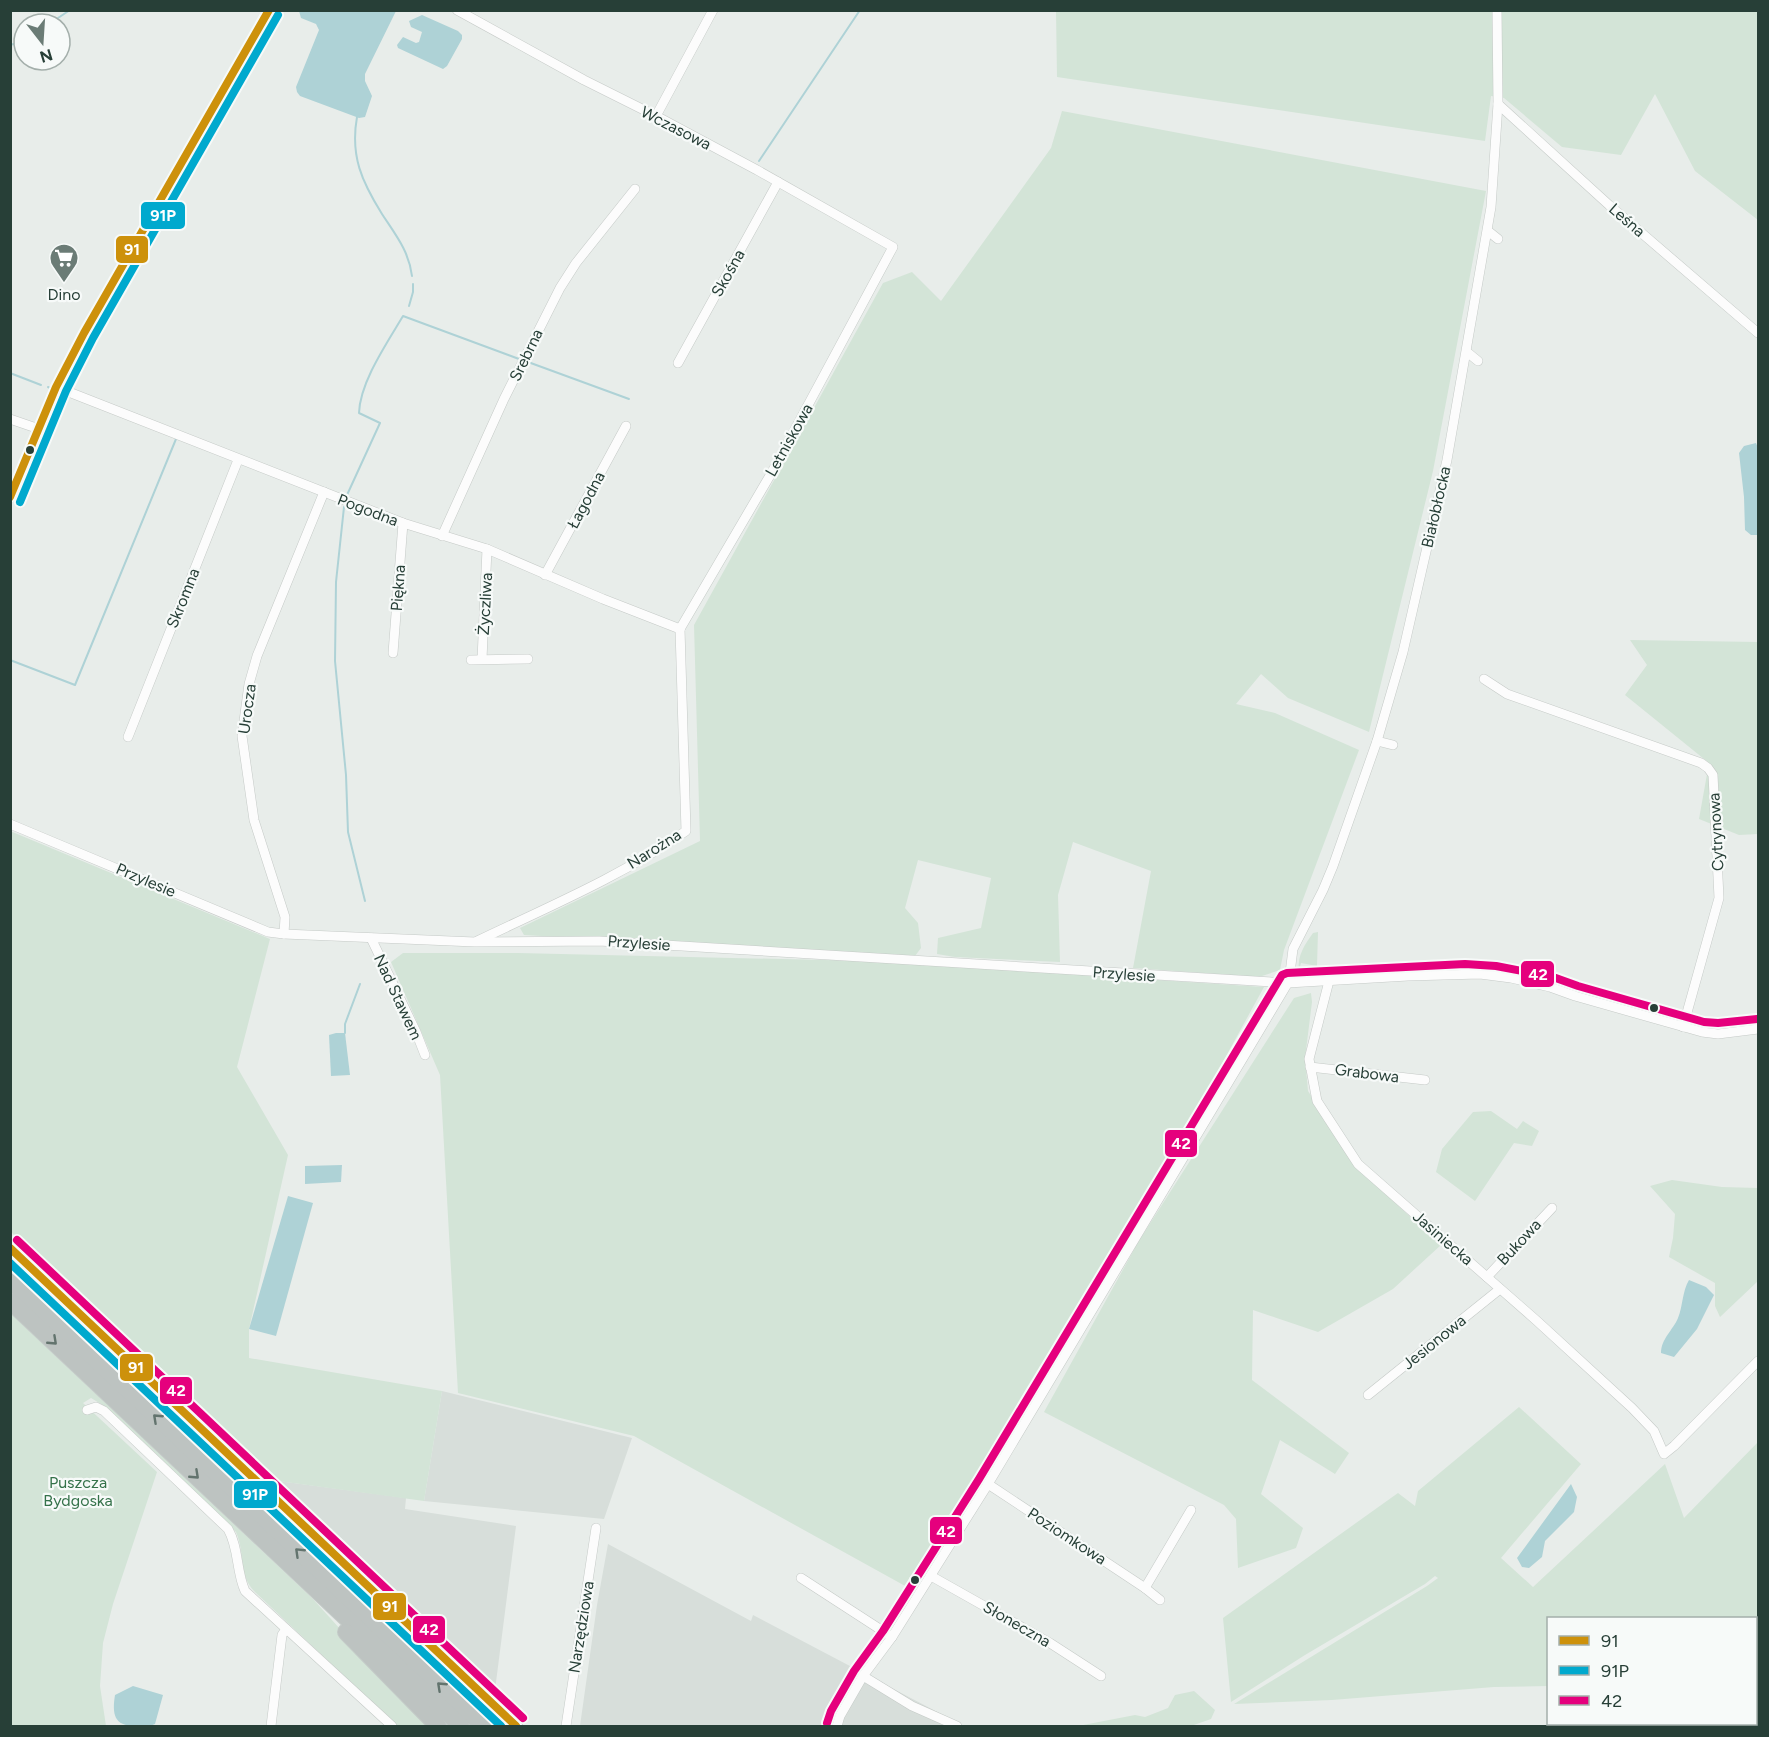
<svg xmlns="http://www.w3.org/2000/svg" width="1769" height="1737" font-family="Figtree,sans-serif">
<style>
.built{fill:#d7deda}
.green{fill:#d3e4d7}
.water{fill:#aed2d6}
.lines{fill:none;stroke-linecap:round;stroke-linejoin:round}
.stream{stroke:#aed2d6;stroke-width:2}
.minor-casing{stroke:#c5cac7;stroke-width:10}
.tertiary-casing{stroke:#c5cac7;stroke-width:14}
.motorway-casing{stroke:#c4cbc8;stroke-width:18}
.minor{stroke:#fcfcfc;stroke-width:9}
.tertiary{stroke:#fcfcfc;stroke-width:12}
.motorway{stroke:#bdc3c1;stroke-width:16}
.bus-1-casing{stroke:#f7faf9;stroke-width:12}
.bus-2-casing{stroke:#f7faf9;stroke-width:12}
.bus-3-casing{stroke:#f7faf9;stroke-width:12}
.bus-1{stroke:#cd910b;stroke-width:8}
.bus-2{stroke:#00a9ce;stroke-width:8}
.bus-3{stroke:#e5007d;stroke-width:8}
.oneway{stroke:#63746e}
.bus-dot{fill:#273f37;stroke:#f7faf9;stroke-width:2}
.labels{text-anchor:middle;dominant-baseline:central;stroke-width:4.5;stroke-linejoin:round;paint-order:stroke}
.street-label{font-size:16px;fill:#273f37;stroke:#f7faf9}
.poi-label{font-size:16px;fill:#273f37;stroke:#f7faf9}
.park-label{font-size:16px;fill:#35724a;stroke:#f7faf9}
.line-badge{stroke:#f7faf9;stroke-width:2}
.badge-label{font-size:16px;text-anchor:middle;font-weight:bold;fill:#fff}
</style>
<rect width="100%" height="100%" fill="#e8edea"/>
<!-- built -->
<g class="built">
<path d="M442 1391 632 1438 604 1519 424 1501Z"/>
<path d="M271 1480 406 1498 405 1509 516 1526 495 1690Z"/>
<path d="M608 1544 751 1621 753 1615 945 1716 941 1726H580L597 1605Z"/>
</g>
<!-- green -->
<g class="green">
<path d="M1056 11H1758V220L1695 171 1655 94 1621 155 1562 147 1504 98 1491 96 1485 141 1057 77Z"/>
<path d="M1062 111 1486 191 1433 471 1369 732 1288 698 1261 674 1236 704 1275 713 1359 750 1284 950 1280 970 1259 977 1133 968 1151 871 1073 842 1058 895 1060 962 955 957 937 954 938 938 981 928 991 878 918 860 905 908 918 923 921 948 915 956 869 961 1264 987 1123 1244 1135 1247 1294 998 1311 993 1312 1002 1305 1058 1308 1091 1356 1167 1441 1245 1393 1289 1318 1332 1253 1310 1252 1380 1349 1453 1335 1474 1280 1440 1261 1494 1303 1528 1296 1548 1238 1568 1236 1519 1224 1505 1044 1412 1135 1248 1123 1245 1020 1405 907 1587 634 1436 458 1393 440 1075 391 962 403 953H518L867 961 868 955 524 935 520 928 700 841 694 625 883 283 912 272 941 301 1051 148Z"/>
<path d="M1630 640 1758 642V834L1739 835 1699 819 1709 763 1625 695 1647 665Z"/>
<path d="M10 831 270 939 237 1067 288 1155 249 1329V1358L442 1391 424 1501 271 1480 11 1232Z"/>
<path d="M1318 932 1317 966 1301 963 1299 970C1297 956 1305 944 1313 933Z"/>
<path d="M1491 1111 1517 1129 1523 1121 1539 1131 1532 1146 1514 1143 1475 1201 1436 1172 1442 1149 1473 1112Z"/>
<path d="M1672 1180 1722 1187 1758 1188V1281L1720 1317 1715 1306V1283L1669 1257 1673 1238 1675 1214 1650 1186Z"/>
<path d="M10 1313 312 1598 428 1726H397L255 1592C237 1573 246 1555 236 1532L101 1404 91 1398 83 1403 157 1472 113 1604 103 1643 100 1686 106 1726H11Z"/>
<path d="M1519 1407 1581 1464 1501 1558 1533 1587 1665 1464 1684 1518 1758 1442V1684H1756V1618H1548V1686L1494 1687 1332 1700 1234 1704 1427 1586 1438 1578 1435 1576 1425 1584 1305 1655 1231 1702 1223 1618 1398 1493 1415 1506 1418 1491Z"/>
<path d="M1194 1691 1215 1710 1211 1719 1191 1726H1078L1135 1715 1145 1717 1168 1708 1175 1695Z"/>
</g>
<!-- water -->
<g class="water">
<path d="M299 11H396L365 74V81L372 96 365 117 359 118 300 96 297 92 296 87 319 30 316 24 301 18Z"/>
<path d="M422 15 458 31 462 35V39L447 66 443 69 398 48 397 45 403 37 416 43 419 42 422 32 411 27 409 21Z"/>
<path d="M1756 443 1758 448V535H1751L1745 530 1744 497 1739 453 1744 446Z"/>
<path d="M336 1033H345L350 1075 331 1076 329 1035Z"/>
<path d="M342 1165 341 1182 305 1184V1166Z"/>
<path d="M288 1196 313 1203 276 1336 249 1329Z"/>
<path d="M1689 1280 1706 1287 1714 1295 1697 1329 1674 1357 1661 1353C1661 1339 1673 1330 1678 1318 1683 1306 1682 1292 1689 1280Z"/>
<path d="M1571 1484 1577 1497 1574 1512 1545 1541 1542 1557 1529 1568 1522 1567 1517 1558Z"/>
<path d="M133 1686 163 1695 155 1724C148 1727 142 1727 135 1726 114 1726 112 1714 115 1695Z"/>
</g>
<g class="lines">
<!-- stream -->
<g class="stream">
<path d="M49 24 70 10"/>
<path d="M10 45 24 41"/>
<path d="M357 117C350 156 362 182 382 214 395 234 409 251 412 276"/>
<path d="M759 161 860 10"/>
<path d="M409 306 413 292V284"/>
<path d="M528 362 629 399"/>
<path d="M10 373 41 385"/>
<path d="M48 387 50 388"/>
<path d="M347 495 380 423 359 413C360 382 387 343 403 316L519 359"/>
<path d="M344 507 336 582 335 661 346 775 348 832 365 901"/>
<path d="M10 660 75 685 176 439"/>
<path d="M345 1033V1024L360 984"/>
</g>
<!-- minor casing -->
<g class="minor-casing">
<g id="minor">
<path d="M457 10 584 80 656 116 757 170 893 247 772 472 680 629"/>
<path d="M1498 104 1609 205 1758 333"/>
<path d="M656 116 713 10"/>
<path d="M1488 231 1498 239"/>
<path d="M1467 352 1478 361"/>
<path d="M678 363 778 182"/>
<path d="M56 387 403 523 487 549 603 599 680 629"/>
<path d="M10 419 39 429"/>
<path d="M10 498 56 387 84 333 269 10"/>
<path d="M442 536 504 399 560 288 576 263 635 189"/>
<path d="M545 575 626 426"/>
<path d="M393 653 403 523"/>
<path d="M482 659 487 549"/>
<path d="M471 660 528 659"/>
<path d="M1484 679 1507 694 1701 763 1708 768 1713 775 1719 898 1683 1027"/>
<path d="M128 737 238 460"/>
<path d="M1377 741 1393 745"/>
<path d="M10 824 268 932 284 934 475 942 599 941 1288 983 1408 976 1480 974 1511 978 1550 987 1575 996 1702 1032 1718 1034 1758 1029"/>
<path d="M284 934 285 917 254 820 242 736 249 684 257 656 324 492"/>
<path d="M371 938 416 1032 425 1055"/>
<path d="M477 941C548 907 622 876 686 831L680 629"/>
<path d="M1329 981 1309 1059 1317 1101 1358 1164 1537 1321 1632 1408 1654 1431 1664 1454 1674 1446 1758 1361"/>
<path d="M1310 1067 1425 1080"/>
<path d="M1487 1277 1552 1208"/>
<path d="M1368 1395 1500 1289"/>
<path d="M87 1410 96 1407 104 1411 228 1529C239 1548 236 1571 245 1591L392 1726"/>
<path d="M988 1484 1145 1588 1160 1600"/>
<path d="M931 1576 1050 1643 1101 1676"/>
<path d="M801 1578 892 1637"/>
<path d="M1145 1588 1191 1510"/>
<path d="M863 1676 912 1706 957 1726"/>
<path d="M1756 1684H1758"/>
<path d="M271 1726 282 1635 286 1629"/>
<path d="M566 1726 596 1528"/>
<path d="M837 1726 840 1716 863 1676 892 1637 988 1484 1289 981 1293 949 1323 890 1333 866 1377 741 1403 652 1447 460 1491 207 1498 104 1497 10"/>
<path d="M1722 1726 1724 1724"/>
</g>
</g>
<!-- tertiary casing -->
<g class="tertiary-casing">
<path id="tertiary" d="M10 1248 516 1726"/>
</g>
<!-- motorway casing -->
<g class="motorway-casing">
<g id="motorway">
<path d="M10 1280 483 1726"/>
<path d="M10 1301 461 1726"/>
<path d="M346 1632 438 1726"/>
</g>
</g>
<!-- minor -->
<use href="#minor" class="minor"/>
<!-- tertiary -->
<use href="#tertiary" class="tertiary"/>
<!-- motorway -->
<use href="#motorway" class="motorway"/>
<!-- bus-1 casing -->
<g class="bus-1-casing">
<g id="bus-1">
<path d="M10 497 56 387 84 333 269 10"/>
<path d="M10 1248 516 1726"/>
</g>
</g>
<!-- bus-2 casing -->
<g class="bus-2-casing">
<g id="bus-2">
<path d="M20 502 66 391 93 338 278 15"/>
<path d="M10 1263 501 1726"/>
</g>
</g>
<!-- bus-3 casing -->
<g class="bus-3-casing">
<g id="bus-3">
<path d="M17 1240 523 1718"/>
<path d="M827 1723 831 1711 854 1671 883 1631 979 1479 1282 975 1287 973 1465 964 1496 966 1553 977 1578 986 1704 1022 1718 1023 1757 1019"/>
</g>
</g>
<!-- bus-1 -->
<use href="#bus-1" class="bus-1"/>
<!-- bus-2 -->
<use href="#bus-2" class="bus-2"/>
<!-- bus-3 -->
<use href="#bus-3" class="bus-3"/>
</g>
<!-- one-way arrows -->
<defs><path id="oneway-chevron" d="M-2-3.5L2.5 0L-2 3.5" fill="none" stroke-width="1.6" stroke-linecap="round" stroke-linejoin="round" transform="scale(1.5)"/></defs>
<g class="oneway">
<use href="#oneway-chevron" transform="translate(53 1341) rotate(43)"/>
<use href="#oneway-chevron" transform="translate(157 1418) rotate(-137)"/>
<use href="#oneway-chevron" transform="translate(195 1475) rotate(43)"/>
<use href="#oneway-chevron" transform="translate(299 1552) rotate(-136)"/>
<use href="#oneway-chevron" transform="translate(441 1686) rotate(-137)"/>
</g>
<!-- icons -->
<defs>
<g id="supermarket-pin" transform="scale(1.5)"><path d="M0 17L-7.5 6A9.5 9.5 0 1 1 7.5 6Z" fill="#6b7c76" stroke="#f7faf9"/><path d="M-6-5.5h2.5l.6 2H6L4.5 2H-2.5L-4.4-4H-6ZM-1.5 3.2a1.3 1.3 0 1 0 .1 0ZM3 3.2a1.3 1.3 0 1 0 .1 0Z" fill="#fff"/></g>
</defs>
<g fill-rule="evenodd">
<use href="#supermarket-pin" x="64" y="258"/>
</g>
<!-- markers -->
<g class="bus-dot">
<circle cx="30" cy="450" r="5"/>
<circle cx="1654" cy="1008" r="5"/>
<circle cx="915" cy="1580" r="5"/>
</g>
<g class="labels">
<!-- street labels -->
<g class="street-label">
<text transform="translate(676 128) rotate(27)">Wczasowa</text>
<text transform="translate(1627 220) rotate(41)">Leśna</text>
<text transform="translate(728 273) rotate(-61)">Skośna</text>
<text transform="translate(526 355) rotate(-64)">Srebrna</text>
<text transform="translate(789 440) rotate(-61)">Letniskowa</text>
<text transform="translate(586 500) rotate(-62)">Łagodna</text>
<text transform="translate(1436 507) rotate(-77)">Białobłocka</text>
<text transform="translate(368 510) rotate(21)">Pogodna</text>
<text transform="translate(398 588) rotate(-86)">Piękna</text>
<text transform="translate(183 598) rotate(-68)">Skromna</text>
<text transform="translate(485 604) rotate(-87)">Życzliwa</text>
<text transform="translate(247 709) rotate(-82)">Urocza</text>
<text transform="translate(1716 832) rotate(-93)">Cytrynowa</text>
<text transform="translate(654 849) rotate(-32)">Narożna</text>
<text transform="translate(146 880) rotate(23)">Przylesie</text>
<text transform="translate(639 943) rotate(4)">Przylesie</text>
<text transform="translate(1124 974) rotate(4)">Przylesie</text>
<text transform="translate(398 997) rotate(65)">Nad Stawem</text>
<text transform="translate(1367 1073) rotate(7)">Grabowa</text>
<text transform="translate(1443 1238) rotate(41)">Jasiniecka</text>
<text transform="translate(1519 1242) rotate(-47)">Bukowa</text>
<text transform="translate(1434 1342) rotate(-39)">Jesionowa</text>
<text transform="translate(1067 1536) rotate(33)">Poziomkowa</text>
<text transform="translate(1017 1624) rotate(30)">Słoneczna</text>
<text transform="translate(581 1627) rotate(-81)">Narzędziowa</text>
</g>
<!-- poi labels -->
<g class="poi-label">
<text x="64" y="294">Dino</text>
</g>
<!-- park labels -->
<g class="park-label">
<text x="78" y="1482">Puszcza<tspan x="78" dy="18">Bydgoska</tspan></text>
</g>
</g>
<g class="line-badge">
<rect x="140" y="201" width="46" height="29" rx="6" fill="#00a9ce"/>
<rect x="115" y="235" width="34" height="29" rx="6" fill="#cd910b"/>
<rect x="1520" y="960" width="35" height="28" rx="6" fill="#e5007d"/>
<rect x="1164" y="1129" width="34" height="29" rx="6" fill="#e5007d"/>
<rect x="119" y="1353" width="35" height="29" rx="6" fill="#cd910b"/>
<rect x="159" y="1376" width="34" height="29" rx="6" fill="#e5007d"/>
<rect x="233" y="1480" width="45" height="29" rx="6" fill="#00a9ce"/>
<rect x="929" y="1516" width="34" height="29" rx="6" fill="#e5007d"/>
<rect x="372" y="1592" width="35" height="29" rx="6" fill="#cd910b"/>
<rect x="412" y="1615" width="34" height="29" rx="6" fill="#e5007d"/>
</g>
<g class="badge-label">
<text x="163" y="221">91P</text>
<text x="132" y="255">91</text>
<text x="1538" y="980">42</text>
<text x="1181" y="1149">42</text>
<text x="136" y="1373">91</text>
<text x="176" y="1396">42</text>
<text x="255" y="1500">91P</text>
<text x="946" y="1537">42</text>
<text x="390" y="1612">91</text>
<text x="429" y="1635">42</text>
</g>
<!-- border -->
<rect width="1769" height="1737" fill="none" stroke="#273f37" stroke-width="24"/>
<!-- legend -->
<rect x="1547" y="1617" width="210" height="108" fill="#f7faf9" stroke="#a4afab" stroke-width="1.5"/>
<rect x="1559" y="1636" width="30" height="9" fill="#cd910b" stroke="#a4afab" stroke-width="1.5"/>
<text x="1601" y="1647" font-size="18" fill="#273f37">91</text>
<rect x="1559" y="1666" width="30" height="9" fill="#00a9ce" stroke="#a4afab" stroke-width="1.5"/>
<text x="1601" y="1677" font-size="18" fill="#273f37">91P</text>
<rect x="1559" y="1696" width="30" height="9" fill="#e5007d" stroke="#a4afab" stroke-width="1.5"/>
<text x="1601" y="1707" font-size="18" fill="#273f37">42</text>
<!-- north arrow -->
<g transform="translate(42 42) rotate(163)"><circle r="28" fill="#f7faf9" stroke="#a4afab" stroke-width="1.5"/>
<path d="M0-4.5L10 22L0 15L-10 22Z" fill="#6b7c76"/>
<text y="-9" font-size="16" font-weight="bold" text-anchor="middle" fill="#273f37">N</text>
</g>
</svg>
